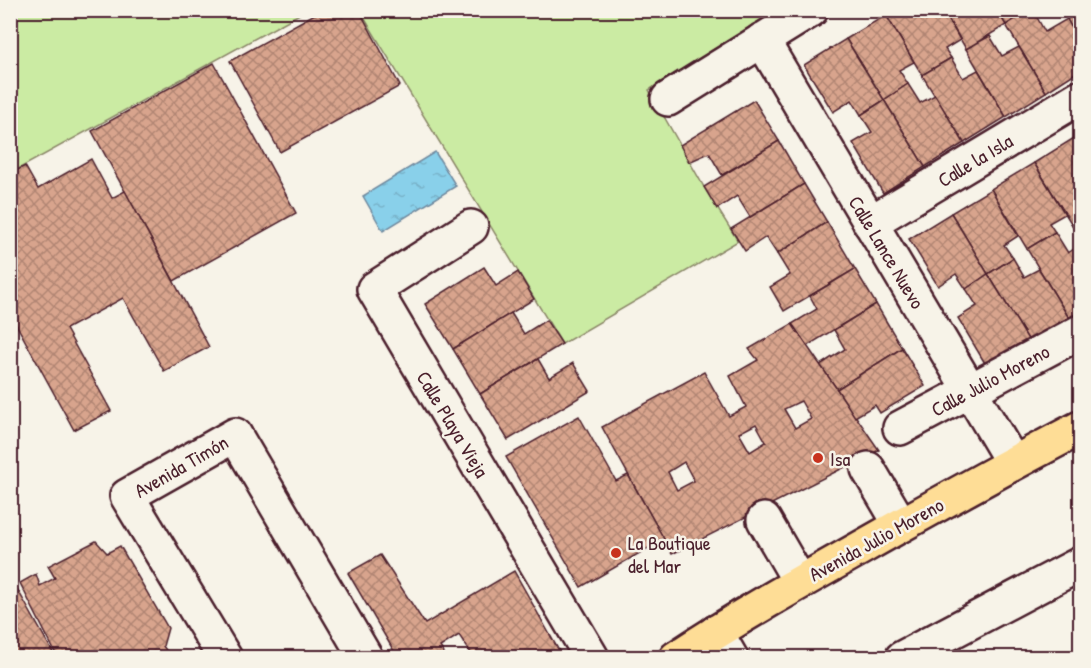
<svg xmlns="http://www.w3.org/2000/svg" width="1091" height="668" font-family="'Patrick Hand',sans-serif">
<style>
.grass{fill:#cbeba3;stroke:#8a8567;stroke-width:1.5}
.water{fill:url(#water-ripples);stroke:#70899e;stroke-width:1.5}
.building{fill:url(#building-cross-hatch);stroke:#4a1f2b;stroke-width:1.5;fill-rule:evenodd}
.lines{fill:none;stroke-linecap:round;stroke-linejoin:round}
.minor-casing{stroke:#4a1f2b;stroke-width:38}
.highway-casing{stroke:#4a1f2b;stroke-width:38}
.minor{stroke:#f7f3e8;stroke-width:33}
.highway{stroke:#fedd96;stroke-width:33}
.poi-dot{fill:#c8321e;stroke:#f7f3e8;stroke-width:2}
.labels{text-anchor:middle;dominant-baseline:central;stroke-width:5;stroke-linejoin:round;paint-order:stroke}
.street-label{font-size:20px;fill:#4a1f2b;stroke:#f7f3e8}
.poi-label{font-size:20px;fill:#4a1f2b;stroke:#f7f3e8;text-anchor:start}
</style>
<defs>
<pattern id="water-ripples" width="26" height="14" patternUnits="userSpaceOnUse" patternTransform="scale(1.5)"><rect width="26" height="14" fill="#89d0ea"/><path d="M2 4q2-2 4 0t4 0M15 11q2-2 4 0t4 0" fill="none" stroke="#78b2c9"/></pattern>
<pattern id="building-cross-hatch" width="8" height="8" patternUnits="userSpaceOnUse" patternTransform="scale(1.5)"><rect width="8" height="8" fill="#d8a48d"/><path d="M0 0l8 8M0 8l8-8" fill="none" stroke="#b18573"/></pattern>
</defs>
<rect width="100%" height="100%" fill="#f7f3e8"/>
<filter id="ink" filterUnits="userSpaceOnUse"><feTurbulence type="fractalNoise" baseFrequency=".0167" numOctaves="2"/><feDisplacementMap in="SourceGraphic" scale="12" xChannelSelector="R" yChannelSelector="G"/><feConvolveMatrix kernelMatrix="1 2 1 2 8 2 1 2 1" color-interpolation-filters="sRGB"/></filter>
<g filter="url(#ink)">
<!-- grass -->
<g class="grass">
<path d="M11 10H305V11L11 173Z"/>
<path d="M360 11H775L649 90 704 187 738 241 562 344Z"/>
</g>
<!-- water -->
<path class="water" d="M435 152 456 186 383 231 363 196Z"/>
<!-- building -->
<g class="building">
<path d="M322 10H359L400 86 280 152 230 61Z"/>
<path d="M893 10H943L960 40 945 49 951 58 922 75 886 15Z"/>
<path d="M943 10H997L1006 25 966 49Z"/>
<path d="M997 10H1030L1006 25Z"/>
<path d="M1030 10H1033L1045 32 1067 19 1080 42V70L1046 92 1006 25Z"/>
<path d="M1080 11V42L1067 19Z"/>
<path d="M886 15 914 62 899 70 908 84 884 100 846 39Z"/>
<path d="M990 36 1002 56 1019 47 1046 92 1006 117 966 49Z"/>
<path d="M846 39 884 100 861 115 852 100 833 112 804 65Z"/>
<path d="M951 58 963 78 978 70 1006 117 964 143 922 75Z"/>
<path d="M214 63 296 213 174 281 92 131Z"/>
<path d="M908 84 920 103 935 95 964 143 925 167 884 100Z"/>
<path d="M754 100 779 141 722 175 709 153 689 162 680 145Z"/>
<path d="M884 100 925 167 883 193 853 143 872 132 861 115Z"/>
<path d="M1080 133V149L1074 138Z"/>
<path d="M1074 138 1080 149V218L1071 223 1034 163Z"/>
<path d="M779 141 804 184 750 217 737 196 717 209 704 187Z"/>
<path d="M91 159 112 198 125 191 209 347 164 371 123 298 66 329 111 411 74 430 10 313V174L25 166 38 189Z"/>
<path d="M1034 163 1065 214 1049 223 1055 232 1027 249 991 189Z"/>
<path d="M804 184 827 222 777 254 766 237 745 251 731 229Z"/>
<path d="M991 189 1018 236 1004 245 1013 258 988 274 951 213Z"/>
<path d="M951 213 988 274 966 289 956 274 938 286 909 239Z"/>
<path d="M1080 218V240L1071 223Z"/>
<path d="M827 222 855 269 784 311 770 287 790 275 777 254Z"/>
<path d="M1055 232 1068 253 1080 245V312L1069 318 1027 249Z"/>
<path d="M1013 258 1024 277 1039 269 1069 318 1029 341 988 274Z"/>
<path d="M484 267 496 286 518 272 534 299 453 349 425 304Z"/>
<path d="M855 269 876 304 807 346 792 324 817 309 810 296Z"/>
<path d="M988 274 1029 341 986 365 958 318 977 306 966 289Z"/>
<path d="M876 304 902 348 837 389 820 365 845 349 834 330Z"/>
<path d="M511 313 524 334 546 320 562 344 480 394 453 349Z"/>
<path d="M792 324 879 450 672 554 602 427 704 372 729 416 746 407 730 376 758 360 749 349ZM801 401 811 419 795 428 784 409ZM756 424 766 442 750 452 739 433ZM684 462 694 481 677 490 668 472Z"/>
<path d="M902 348 925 386 880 413 875 405 855 417 837 389Z"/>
<path d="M538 359 549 378 573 363 590 391 508 440 480 394Z"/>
<path d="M579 416 616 481 628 475 664 539 581 587 506 457Z"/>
<path d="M96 541 107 553 120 546 168 628 163 646 168 653 161 658H58L20 583 36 574 40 586 55 578 48 566Z"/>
<path d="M380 555 425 624 514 571 563 658H465L471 653 459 635 440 647 447 658H398L348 573Z"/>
<path d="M10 576 56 658H10Z"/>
</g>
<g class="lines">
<!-- minor casing -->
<g class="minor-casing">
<g id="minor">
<path d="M762 40 1013 463"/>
<path d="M668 99 811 10"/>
<path d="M870 223 1080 97"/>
<path d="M471 227 374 289 592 658"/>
<path d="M900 428 1080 332"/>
<path d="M868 469 901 525"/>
<path d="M764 520 800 582"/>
<path d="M716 632 731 658"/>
<path d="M225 658 127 496 235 435 366 658"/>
<path d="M902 658 1080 564"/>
</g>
</g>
<!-- highway casing -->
<g class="highway-casing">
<path id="highway" d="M676 658C747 611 822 570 896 528 957 494 1018 460 1080 428"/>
</g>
<!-- minor -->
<use href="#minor" class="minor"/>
<!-- highway -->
<use href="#highway" class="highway"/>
</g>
</g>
<!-- markers -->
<g class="poi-dot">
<circle cx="818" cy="458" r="6"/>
<circle cx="616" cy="553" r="6"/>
</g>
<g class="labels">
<!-- street labels -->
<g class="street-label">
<text transform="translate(975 160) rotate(-31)">Calle la Isla</text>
<text transform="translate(887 252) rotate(59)">Calle Lance Nuevo</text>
<text transform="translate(990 380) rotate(-28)">Calle Julio Moreno</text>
<text transform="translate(453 424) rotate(59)">Calle Playa Vieja</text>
<text transform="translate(181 466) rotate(-30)">Avenida Timón</text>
<text transform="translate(876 539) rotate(-29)">Avenida Julio Moreno</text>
</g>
<!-- poi labels -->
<g class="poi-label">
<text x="830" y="458">Isa</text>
<text x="628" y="542">La Boutique<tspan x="628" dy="23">del Mar</tspan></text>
</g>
</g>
<!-- margin -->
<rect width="1091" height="668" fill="none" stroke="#f7f3e8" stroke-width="36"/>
<rect x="18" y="18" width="1055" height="632" fill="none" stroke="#4a1f2b" stroke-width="2" filter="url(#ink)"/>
</svg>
